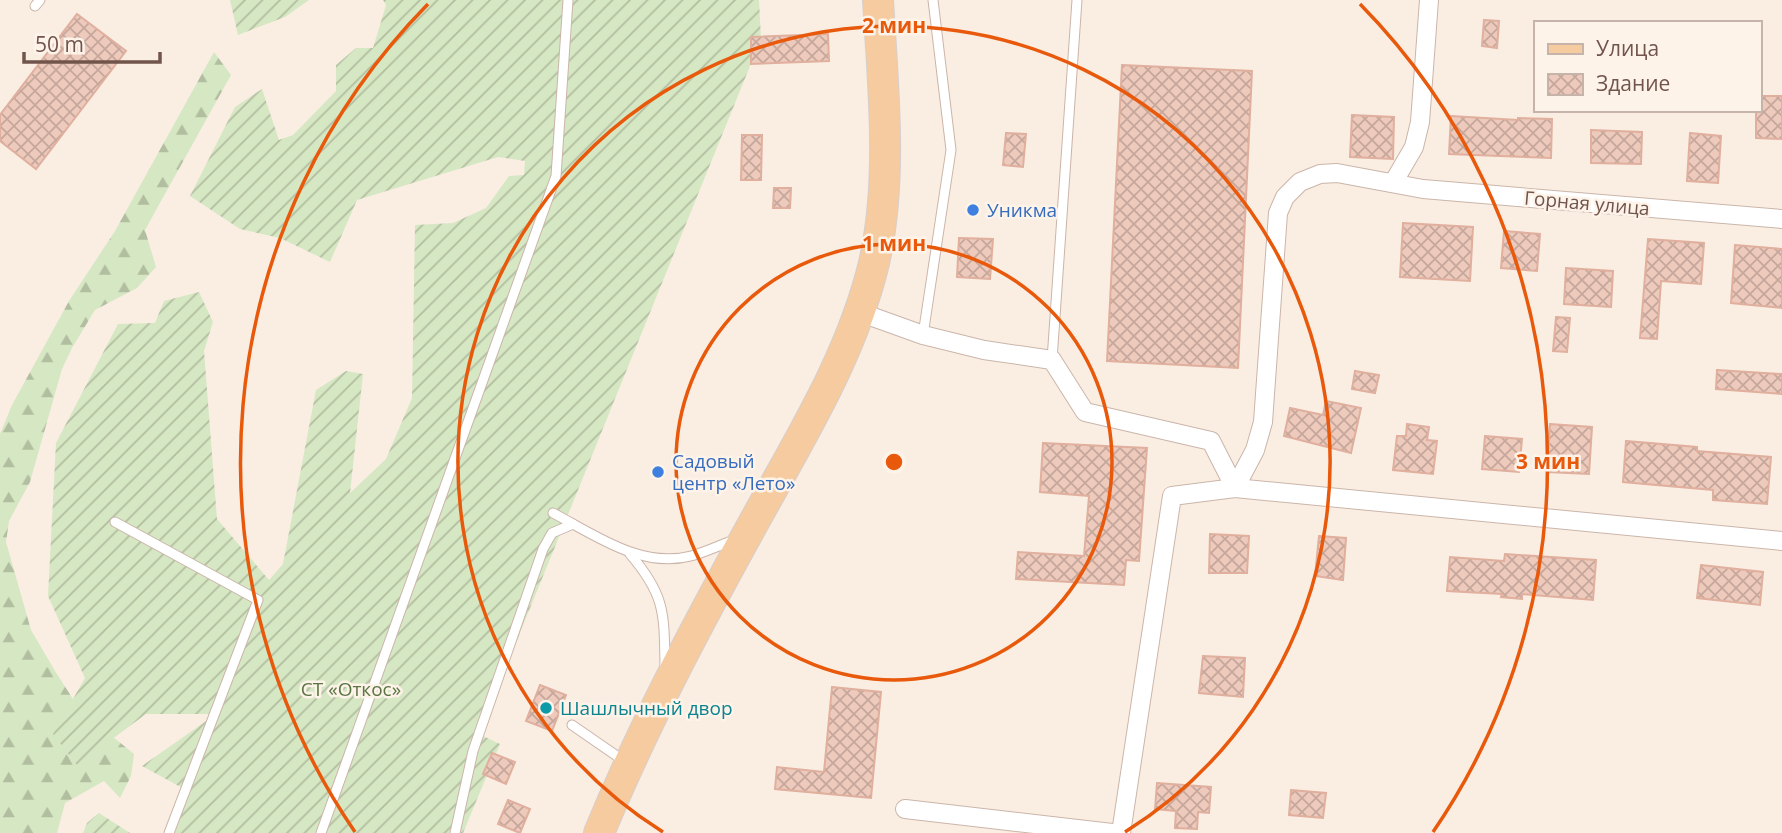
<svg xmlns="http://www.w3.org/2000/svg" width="1782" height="833" font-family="'Open Sans',sans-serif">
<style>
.forest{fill:url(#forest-firs)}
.garden{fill:url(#garden-furrows)}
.building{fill:url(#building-cross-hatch);stroke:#e0af9e;stroke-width:2}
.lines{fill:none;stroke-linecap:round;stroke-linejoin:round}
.service-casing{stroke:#cbb5aa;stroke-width:11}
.minor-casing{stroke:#cbb5aa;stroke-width:20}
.primary-casing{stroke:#d7cfcd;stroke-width:32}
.service{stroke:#fff;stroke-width:9}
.minor{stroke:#fff;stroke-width:18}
.primary{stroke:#f5cb9f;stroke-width:30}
.ring{fill:none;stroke:#e8590c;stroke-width:3.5}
.shop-dot{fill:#3f7fe0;stroke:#fef3e9;stroke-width:2.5}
.culture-dot{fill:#0f9aa8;stroke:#fef3e9;stroke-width:2.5}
.labels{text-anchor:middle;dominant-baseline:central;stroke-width:5;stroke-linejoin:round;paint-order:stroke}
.street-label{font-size:19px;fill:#71544b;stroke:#fef3e9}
.shop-label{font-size:19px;fill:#366cbe;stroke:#fef3e9;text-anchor:start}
.park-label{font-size:19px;fill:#597643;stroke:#fef3e9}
.culture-label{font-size:19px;fill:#0d838f;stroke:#fef3e9;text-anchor:start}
.centre{fill:#e8590c;stroke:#fef3e9;stroke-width:3.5}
.ring-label{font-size:21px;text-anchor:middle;font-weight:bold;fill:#e8590c;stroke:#fef3e9;stroke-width:5;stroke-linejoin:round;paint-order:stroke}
</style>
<defs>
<pattern id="forest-firs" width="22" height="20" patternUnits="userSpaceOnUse" patternTransform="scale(1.75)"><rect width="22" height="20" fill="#d6e7c3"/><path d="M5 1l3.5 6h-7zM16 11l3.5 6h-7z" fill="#b2bea0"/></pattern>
<pattern id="garden-furrows" width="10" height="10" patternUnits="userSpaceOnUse" patternTransform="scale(1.75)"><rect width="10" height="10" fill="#d6e7c3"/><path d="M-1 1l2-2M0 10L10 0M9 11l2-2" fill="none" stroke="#b2bea0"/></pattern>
<pattern id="building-cross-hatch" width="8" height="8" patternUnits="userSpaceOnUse" patternTransform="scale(1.75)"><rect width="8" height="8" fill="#eecabc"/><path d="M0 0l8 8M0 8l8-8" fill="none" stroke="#c5a79b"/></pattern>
</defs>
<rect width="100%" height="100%" fill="#faeee3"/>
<!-- forest -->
<path class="forest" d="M214 52 231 75 145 230 156 267 137 288 95 310 72 348 62 369 30 482 9 521 6 542 31 630 55 671 80 710 134 754 131 776 120 798 104 781 65 803 57 833H0V434L12 405 69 301 115 231Z"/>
<!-- garden -->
<g class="garden">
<path d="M230 0H309L285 17 238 35Z"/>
<path d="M383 0H759L761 39 479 734 500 744 463 833H172L188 791 142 766 216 714H146L77 765 53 734 85 678 48 596 56 443 118 324 155 323 164 301 199 292 213 322 204 351 217 519 269 580 283 564 316 390 346 371 363 374 350 493 386 459 412 398 415 225 453 223 486 208 509 176 524 175 525 161 498 157 357 200 330 262 280 238 240 229 190 196 235 107 262 89 279 140 293 135 336 91V65L356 48H373L386 5Z"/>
<path d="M99 813 130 833H83L87 823Z"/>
</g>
<!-- building -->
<g class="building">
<path d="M77 14 126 51 36 169 0 141V115Z"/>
<path d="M1484 20 1499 21 1497 48 1482 46Z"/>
<path d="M828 34 829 61 751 64V37Z"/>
<path d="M1122 65 1252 71 1238 368 1107 361Z"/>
<path d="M1759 96H1782V139L1756 138V110H1759Z"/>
<path d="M1352 115 1394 117 1393 159 1350 157Z"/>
<path d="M1451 116 1518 120V118L1552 119 1551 158 1449 154Z"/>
<path d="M1591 130 1642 132 1641 164 1591 163Z"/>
<path d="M1006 133 1026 134 1023 167 1003 165Z"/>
<path d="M1690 133 1721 136 1718 183 1687 181Z"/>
<path d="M742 135H762L761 180H741Z"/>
<path d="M774 188H791L790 208H773Z"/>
<path d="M1403 223 1473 227 1470 281 1400 277Z"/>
<path d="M1504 231 1540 234 1537 271 1501 268Z"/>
<path d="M959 238 993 239 990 279 957 277Z"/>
<path d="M1648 239 1704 243 1701 284 1661 281 1657 339 1640 338Z"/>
<path d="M1735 245 1782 249V308L1731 303Z"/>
<path d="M1566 268 1613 271 1611 307 1564 304Z"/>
<path d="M1556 317 1570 318 1567 352 1553 351Z"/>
<path d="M1717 370 1782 374V394L1716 389Z"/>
<path d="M1355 371 1379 375 1375 393 1352 389Z"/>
<path d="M1326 401 1361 408 1351 453 1284 436 1290 408 1323 415Z"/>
<path d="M1407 424 1429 427 1427 440 1437 441 1433 474 1393 470 1397 436H1406Z"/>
<path d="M1550 424 1592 427 1589 474 1547 472Z"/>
<path d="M1485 436 1522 439 1519 472 1482 469Z"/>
<path d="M1626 441 1697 447V451L1771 457 1767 504 1713 500V490L1623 482Z"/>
<path d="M1043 443 1147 448 1139 561 1126 560 1124 585 1016 579 1018 552 1084 556 1089 496 1040 492Z"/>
<path d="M1210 534 1249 536 1247 573H1209Z"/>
<path d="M1319 536 1346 538 1343 580 1315 576Z"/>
<path d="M1505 554 1596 560 1593 600 1522 594V599L1501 597 1502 594 1447 591 1450 557 1504 561Z"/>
<path d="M1701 565 1763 572 1760 605 1697 598Z"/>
<path d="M1203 656 1245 658 1243 697 1199 693Z"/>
<path d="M540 685 566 695 552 731 526 721Z"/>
<path d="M832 687 881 692 871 798 775 789 777 767 824 772Z"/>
<path d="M492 753 515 762 506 784 483 774Z"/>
<path d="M1157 783 1211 787 1209 813 1198 812 1197 829 1175 828 1176 811 1155 809Z"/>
<path d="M1291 790 1326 793 1323 818 1289 815Z"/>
<path d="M508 800 530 809 520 833 498 824Z"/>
</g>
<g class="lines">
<!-- service casing -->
<g class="service-casing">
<g id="service">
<path d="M35 6 40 0"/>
<path d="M923 335 951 150 933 0"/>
<path d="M1052 360 1077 0"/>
<path d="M553 513C595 535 641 569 691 556 706 552 722 544 737 539"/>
<path d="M115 522 258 600 169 833"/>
<path d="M630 554C666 596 664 614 665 667"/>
<path d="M572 725 627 763"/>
<path d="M321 833 556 176 568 0"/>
<path d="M455 833 473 751 543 549 552 533 573 524"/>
</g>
</g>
<!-- minor casing -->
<g class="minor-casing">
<g id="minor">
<path d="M1393 183 1414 147 1420 122 1429 0"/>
<path d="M859 312 923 335 984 350 1052 360 1085 412 1211 441 1235 488"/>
<path d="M1235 488 1255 450 1263 422 1278 213 1285 197 1300 182 1320 174 1337 173 1423 189 1782 219"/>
<path d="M905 809 1112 833"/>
<path d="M1121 833 1172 496 1235 488 1782 541"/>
</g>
</g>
<!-- primary casing -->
<g class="primary-casing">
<path id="primary" d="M599 833C642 729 695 629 749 531 796 445 851 359 874 263 893 180 883 85 878 0"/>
</g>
<!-- service -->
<use href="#service" class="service"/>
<!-- minor -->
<use href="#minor" class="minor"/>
<!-- primary -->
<use href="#primary" class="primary"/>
</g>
<!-- distance rings -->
<g class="ring">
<circle cx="894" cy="462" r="218"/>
<path d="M663 832A436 436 0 1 1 1125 832"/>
<path d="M355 832A654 654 0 0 1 428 4M1360 4A654 654 0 0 1 1433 832"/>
</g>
<!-- markers -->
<g class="shop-dot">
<circle cx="973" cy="210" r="7"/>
<circle cx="658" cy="472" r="7"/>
</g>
<circle class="culture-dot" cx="546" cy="708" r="7"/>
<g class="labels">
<!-- street labels -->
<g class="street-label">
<text transform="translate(1587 203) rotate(5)">Горная улица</text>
</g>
<!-- shop labels -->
<g class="shop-label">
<text x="987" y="210">Уникма</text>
<text x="672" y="461">Садовый<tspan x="672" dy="22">центр «Лето»</tspan></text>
</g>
<!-- park labels -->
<g class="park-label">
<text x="351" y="689">СТ «Откос»</text>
</g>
<!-- culture labels -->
<g class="culture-label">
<text x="560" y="708">Шашлычный двор</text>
</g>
</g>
<circle cx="894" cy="462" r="10" class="centre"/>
<g class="ring-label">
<text x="894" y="33">2 мин</text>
<text x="894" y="251">1 мин</text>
<text x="1548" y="469">3 мин</text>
</g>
<!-- legend -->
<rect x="1534" y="21" width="228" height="91" fill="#fef3e9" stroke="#c6b3aa" stroke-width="2"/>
<rect x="1548" y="44" width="35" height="10" fill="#f5cb9f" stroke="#c6b3aa" stroke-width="2"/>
<text x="1596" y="56" font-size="21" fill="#71544b">Улица</text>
<rect x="1548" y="74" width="35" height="21" fill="url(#building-cross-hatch)" stroke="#c6b3aa" stroke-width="2"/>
<text x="1596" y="91" font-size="21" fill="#71544b">Здание</text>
<!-- scale -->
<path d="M24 52v10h136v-10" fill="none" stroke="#71544b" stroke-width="3.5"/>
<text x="35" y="52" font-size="21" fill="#71544b" stroke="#fef3e9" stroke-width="5" paint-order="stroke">50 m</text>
</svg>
